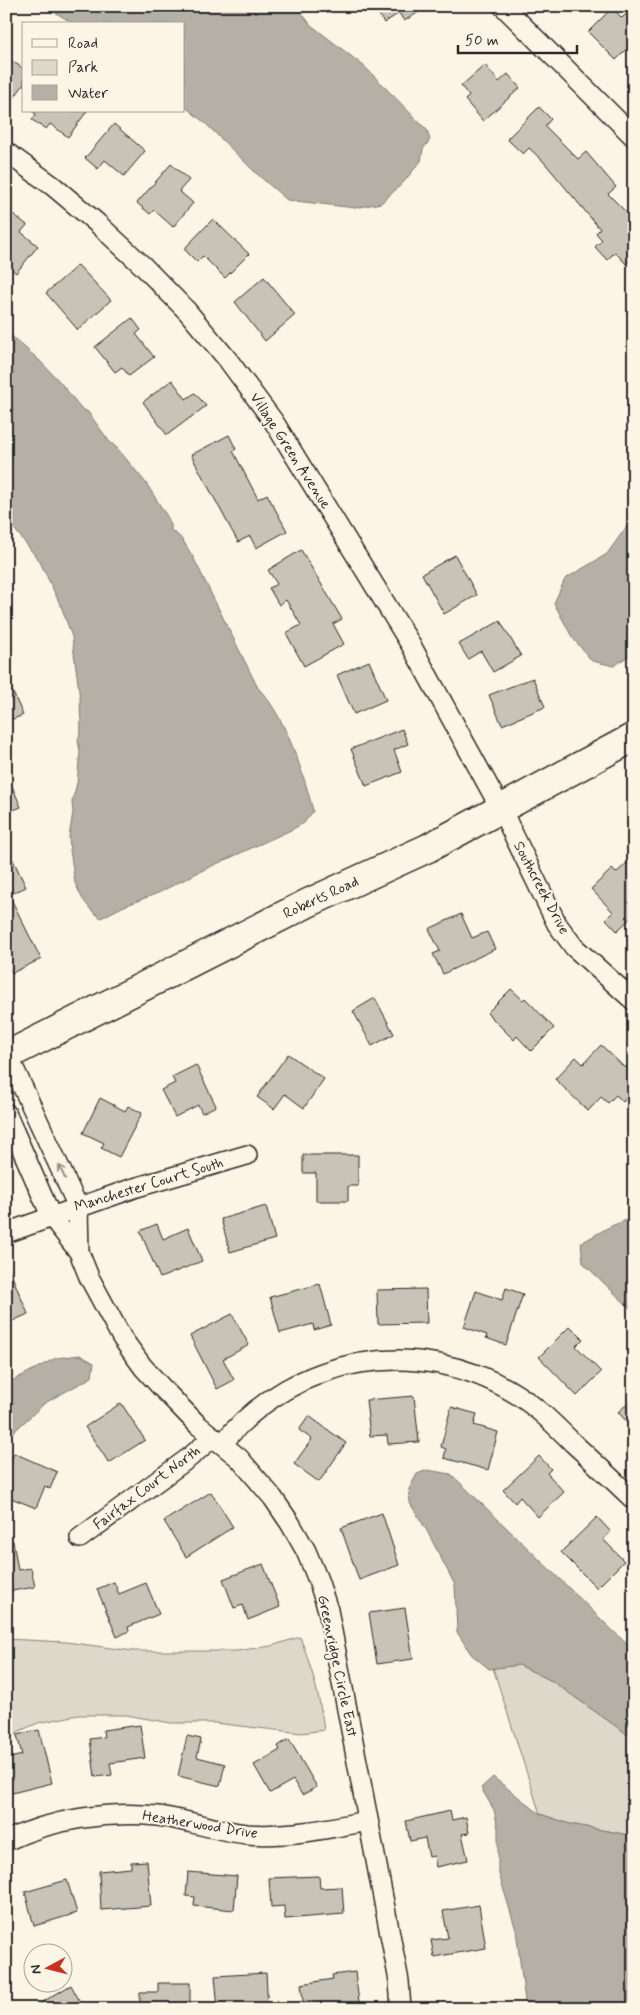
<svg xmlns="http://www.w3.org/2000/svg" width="640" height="2015" font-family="Mynerve,sans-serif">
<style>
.green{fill:#ded8ca;stroke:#84827a}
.water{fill:#b4b0a5;stroke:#7d7b74}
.building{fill:#c8c3b7;stroke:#2b2b2b}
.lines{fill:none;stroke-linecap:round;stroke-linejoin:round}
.street-casing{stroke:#2b2b2b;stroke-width:22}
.primary-casing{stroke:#2b2b2b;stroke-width:31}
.street{stroke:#fcf5e5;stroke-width:19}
.primary{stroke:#fcf5e5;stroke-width:28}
.oneway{stroke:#949088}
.labels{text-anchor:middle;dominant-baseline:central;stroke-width:4;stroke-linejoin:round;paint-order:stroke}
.street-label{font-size:15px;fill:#2b2b2b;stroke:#fcf5e5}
</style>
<rect width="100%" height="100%" fill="#fcf5e5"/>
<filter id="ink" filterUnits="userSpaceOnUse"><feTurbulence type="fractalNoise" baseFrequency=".02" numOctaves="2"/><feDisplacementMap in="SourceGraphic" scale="10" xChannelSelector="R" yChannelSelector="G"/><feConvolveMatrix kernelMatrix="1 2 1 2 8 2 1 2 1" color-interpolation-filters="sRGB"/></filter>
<g filter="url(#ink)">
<!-- green -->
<g class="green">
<path d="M300 1637C312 1668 320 1698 324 1730L302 1733 214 1723H171L126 1715H78L38 1723 6 1737V1639L66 1642 133 1651H236L271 1646Z"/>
<path d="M519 1665 552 1681 634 1739V1836L570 1824 540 1814 493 1668Z"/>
</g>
<!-- water -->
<g class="water">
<path d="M45 6H296L311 25 365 67 427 130 430 140 423 149 421 161 402 184 381 203 355 208 287 200 257 174 205 123 184 106V24H74Z"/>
<path d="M6 331 39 360 60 382 81 408 88 412 109 441 118 449 146 483 168 518 171 525V531C182 535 187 548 193 557L258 688C285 715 304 774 313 811L304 823 291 830 201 871 158 893 122 907 101 918 91 910 82 898 75 883 70 850 69 837 73 812 72 802 77 783 80 752 78 740 81 730 80 699 72 637 61 606 40 562 6 518Z"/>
<path d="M634 516V652L614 666 592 661 572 637 554 603 565 579 607 554Z"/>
<path d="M634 1217V1312L583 1263 581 1243 611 1226Z"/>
<path d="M80 1355 94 1363 92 1377 45 1403 6 1439V1384L56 1358Z"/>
<path d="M427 1470 451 1474 634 1651V1739L552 1681 519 1665 489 1669 471 1654 457 1632 455 1585 427 1531 410 1503 409 1489 417 1474Z"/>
<path d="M493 1777 540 1814 570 1824 634 1836V2006L630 2009H526L516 1930 498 1871V1828L494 1810 481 1788Z"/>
</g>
<!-- building -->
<g class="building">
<path d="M374 6H429L404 21 399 13 384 23Z"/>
<path d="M634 6V42L616 60 588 32 612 8 622 18Z"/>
<path d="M6 57 24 69V84L6 109Z"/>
<path d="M485 65 499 82 508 74 520 88 483 121 465 100 469 96 461 86Z"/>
<path d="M539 107 551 119 545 126 578 159 586 152 616 187 608 194 634 220V256L626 264 615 252 607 260 595 247 602 240 596 233 600 229 544 162 529 148 523 154 507 139Z"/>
<path d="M32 111H87L68 137 50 124 46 129 32 120 36 114Z"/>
<path d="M114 124 145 151 124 176 105 160 98 169 85 158Z"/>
<path d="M171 164 189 180 179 191 193 203 173 227 154 210 150 214 137 203Z"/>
<path d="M13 214 27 225 21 232 38 246 16 273 6 265V223Z"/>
<path d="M213 219 249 254 225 278 203 256 197 262 184 249Z"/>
<path d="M78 265 111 300 78 330 46 293Z"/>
<path d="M264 277 295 315 265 341 235 302Z"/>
<path d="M132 318 141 330 136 334 154 357 129 376 122 367 115 372 95 347Z"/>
<path d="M172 380 186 399 195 393 206 406 167 435 143 402Z"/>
<path d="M229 435 236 449 233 451 258 499 267 494 287 531 256 548 250 536 238 542 191 455Z"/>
<path d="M301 550 342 619 333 624 344 644 304 666 286 633 301 625 286 600 279 605 269 588 277 584 268 570Z"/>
<path d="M455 555 477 595 444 614 422 574Z"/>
<path d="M500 621 521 656 493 672 481 651 468 659 459 644Z"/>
<path d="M369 661 386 700 354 714 337 675Z"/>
<path d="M6 677 23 715 6 722Z"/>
<path d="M533 678 545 707 502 725 489 695Z"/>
<path d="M402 729 408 744 394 750 402 772 366 786 351 749Z"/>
<path d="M6 772 21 807 6 813Z"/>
<path d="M6 845 26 887 9 895 41 959 12 973 6 962Z"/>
<path d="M628 862 634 869V915L617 931 606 919 613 912 591 889 612 869 616 873Z"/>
<path d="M461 914 472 938 487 932 495 949 443 974 433 954 440 951 429 929Z"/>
<path d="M511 989 523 1000 525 998 554 1028 531 1051 517 1036 514 1040 487 1013Z"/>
<path d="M375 998 394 1034 372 1046 353 1011Z"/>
<path d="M601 1045 625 1068 634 1059V1090L623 1102 616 1095 608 1103 601 1097 588 1111 555 1079 576 1057 583 1064Z"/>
<path d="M288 1054 324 1079 304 1108 285 1094 274 1109 257 1097Z"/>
<path d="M196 1065 216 1106 202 1113 198 1105 175 1117 161 1090 175 1083 172 1077Z"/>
<path d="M100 1098 125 1111 128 1106 142 1113 119 1157 101 1148 104 1143 83 1133Z"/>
<path d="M303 1155H358V1186H348V1201H316V1173H303Z"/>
<path d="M266 1206 275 1239 230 1252 221 1219Z"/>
<path d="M157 1224 163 1239 188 1228 202 1261 160 1278 140 1231Z"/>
<path d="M6 1262 28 1314 6 1324Z"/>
<path d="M320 1284 331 1325 314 1330 313 1324 280 1333 270 1297Z"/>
<path d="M506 1288 523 1294 506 1345 486 1338 487 1335 464 1327 476 1291 502 1300Z"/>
<path d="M426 1289 427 1323 378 1324 377 1290Z"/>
<path d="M232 1314 249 1345 223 1359 234 1380 217 1389 190 1336Z"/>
<path d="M570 1326 583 1339 576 1346 601 1372 577 1396 539 1357Z"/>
<path d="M414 1396 419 1442 388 1444 387 1435 370 1436 366 1400Z"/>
<path d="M634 1398V1430L618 1412Z"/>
<path d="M121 1403 145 1440 109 1463 85 1427Z"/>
<path d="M451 1407 477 1414 474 1425 498 1432 488 1470 444 1458 446 1449 441 1447Z"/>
<path d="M309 1416 346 1443 319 1482 294 1464 312 1439 299 1430Z"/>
<path d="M14 1453 57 1472 50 1489 45 1486 36 1508 6 1496V1471Z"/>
<path d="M539 1456 551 1469 547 1473 564 1492 538 1517 520 1497 515 1503 503 1490Z"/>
<path d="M211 1492 233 1527 186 1557 164 1521Z"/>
<path d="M382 1513 399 1565 359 1580 341 1528Z"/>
<path d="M597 1517 611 1532 603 1539 624 1561 597 1588 561 1552Z"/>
<path d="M6 1541H13L18 1570 31 1568 35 1587 6 1592Z"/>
<path d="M263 1564 280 1607 248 1620 243 1605 234 1608 223 1579Z"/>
<path d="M114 1582 119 1594 146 1583 159 1614 128 1627 129 1631 117 1637 97 1589Z"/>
<path d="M405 1608 413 1659 377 1664 369 1613Z"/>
<path d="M140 1725 145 1758 110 1763 112 1775 95 1777 90 1739 104 1737 103 1730Z"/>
<path d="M39 1730 52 1783 8 1794 6 1759 22 1755 17 1735Z"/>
<path d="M187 1736 201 1739 197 1757 225 1764 220 1786 178 1776Z"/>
<path d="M289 1739 317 1787 302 1795 293 1780 270 1793 254 1765 280 1750 278 1746Z"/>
<path d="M450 1811 452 1820 466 1817 469 1833 462 1834 468 1860 436 1867 434 1856 429 1857 425 1838 410 1841 406 1821Z"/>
<path d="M147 1861 151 1906 101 1910 99 1871 131 1868V1862Z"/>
<path d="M188 1872 237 1876 234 1910 194 1906 195 1897 186 1896Z"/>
<path d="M319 1876 320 1888 342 1887 344 1914 285 1919 284 1906 271 1907 269 1878Z"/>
<path d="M67 1880 77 1913 34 1926 25 1892Z"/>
<path d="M479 1905 486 1948 434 1957 431 1940 448 1938 443 1911Z"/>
<path d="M355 1972 360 2009H304L301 1984 333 1979 332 1975Z"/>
<path d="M266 1973 268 2009H218L215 1976Z"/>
<path d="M158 1983H190V2009H140V1992H158Z"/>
<path d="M71 1985 84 2009H31Z"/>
</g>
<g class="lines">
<!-- street casing -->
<g class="street-casing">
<g id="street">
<path d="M503 6 634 137"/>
<path d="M6 152 53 186 97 223 143 266 187 311 228 360 274 422 411 645 501 809 557 924 574 947 634 1001"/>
<path d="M6 1051 78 1207 79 1252"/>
<path d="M6 1113 51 1216 79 1252 89 1277 122 1338 143 1367 163 1389 198 1425 239 1458 273 1498 290 1523 306 1551 318 1580 328 1610 399 1981 401 2009"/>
<path d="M6 1233 134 1188 247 1155"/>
<path d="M223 1443C295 1355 419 1334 516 1394 537 1407 555 1425 573 1443 594 1462 614 1481 634 1500"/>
<path d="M80 1538 190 1457 213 1437"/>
<path d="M6 1841C52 1819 107 1811 158 1816 188 1820 217 1831 247 1834 288 1837 327 1829 367 1821"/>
</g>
</g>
<!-- primary casing -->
<g class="primary-casing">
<path id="primary" d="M6 1056 308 903 428 848 634 737"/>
</g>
<!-- street -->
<use href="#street" class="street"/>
<!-- primary -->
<use href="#primary" class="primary"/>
</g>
<!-- one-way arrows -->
<defs><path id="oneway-shaft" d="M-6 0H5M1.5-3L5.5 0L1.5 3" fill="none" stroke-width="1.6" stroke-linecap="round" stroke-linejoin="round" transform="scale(1.25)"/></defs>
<use class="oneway" href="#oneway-shaft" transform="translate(62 1172) rotate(-115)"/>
</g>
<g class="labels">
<!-- street labels -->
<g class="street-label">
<text transform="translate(290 451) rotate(57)">Village Green Avenue</text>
<text transform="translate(541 888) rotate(62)">Southcreek Drive</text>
<text transform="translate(321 898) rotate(-25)">Roberts Road</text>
<text transform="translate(149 1185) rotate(-17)">Manchester Court South</text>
<text transform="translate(147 1488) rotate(-37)">Fairfax Court North</text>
<text transform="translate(337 1666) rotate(78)">Greenridge Circle East</text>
<text transform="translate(200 1825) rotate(9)">Heatherwood Drive</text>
</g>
</g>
<!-- margin -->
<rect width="640" height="2015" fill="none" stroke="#fcf5e5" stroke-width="25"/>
<rect x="12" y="12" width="615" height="1990" fill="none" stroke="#2b2b2b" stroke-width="2" filter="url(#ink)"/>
<!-- legend -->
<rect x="22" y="22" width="162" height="90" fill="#fcf5e5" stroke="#a8a49b"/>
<rect x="32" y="39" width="25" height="8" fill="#fcf5e5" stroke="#a8a49b"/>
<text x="68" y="48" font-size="15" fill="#2b2b2b">Road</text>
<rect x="32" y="60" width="25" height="15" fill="#ded8ca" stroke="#a8a49b"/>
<text x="68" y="72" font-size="15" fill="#2b2b2b">Park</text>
<rect x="32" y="85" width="25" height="15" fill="#b4b0a5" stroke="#a8a49b"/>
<text x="68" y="98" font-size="15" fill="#2b2b2b">Water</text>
<!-- north arrow -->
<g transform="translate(48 1968) rotate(263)"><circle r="24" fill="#fcf5e5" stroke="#a8a49b"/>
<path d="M0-4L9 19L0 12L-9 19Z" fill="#c8321e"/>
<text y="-8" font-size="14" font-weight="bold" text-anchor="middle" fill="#2b2b2b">N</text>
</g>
<!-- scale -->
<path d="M458 45v8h119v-8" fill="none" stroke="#2b2b2b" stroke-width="2.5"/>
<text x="465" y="45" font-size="15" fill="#2b2b2b" stroke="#fcf5e5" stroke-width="4" paint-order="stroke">50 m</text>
</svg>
